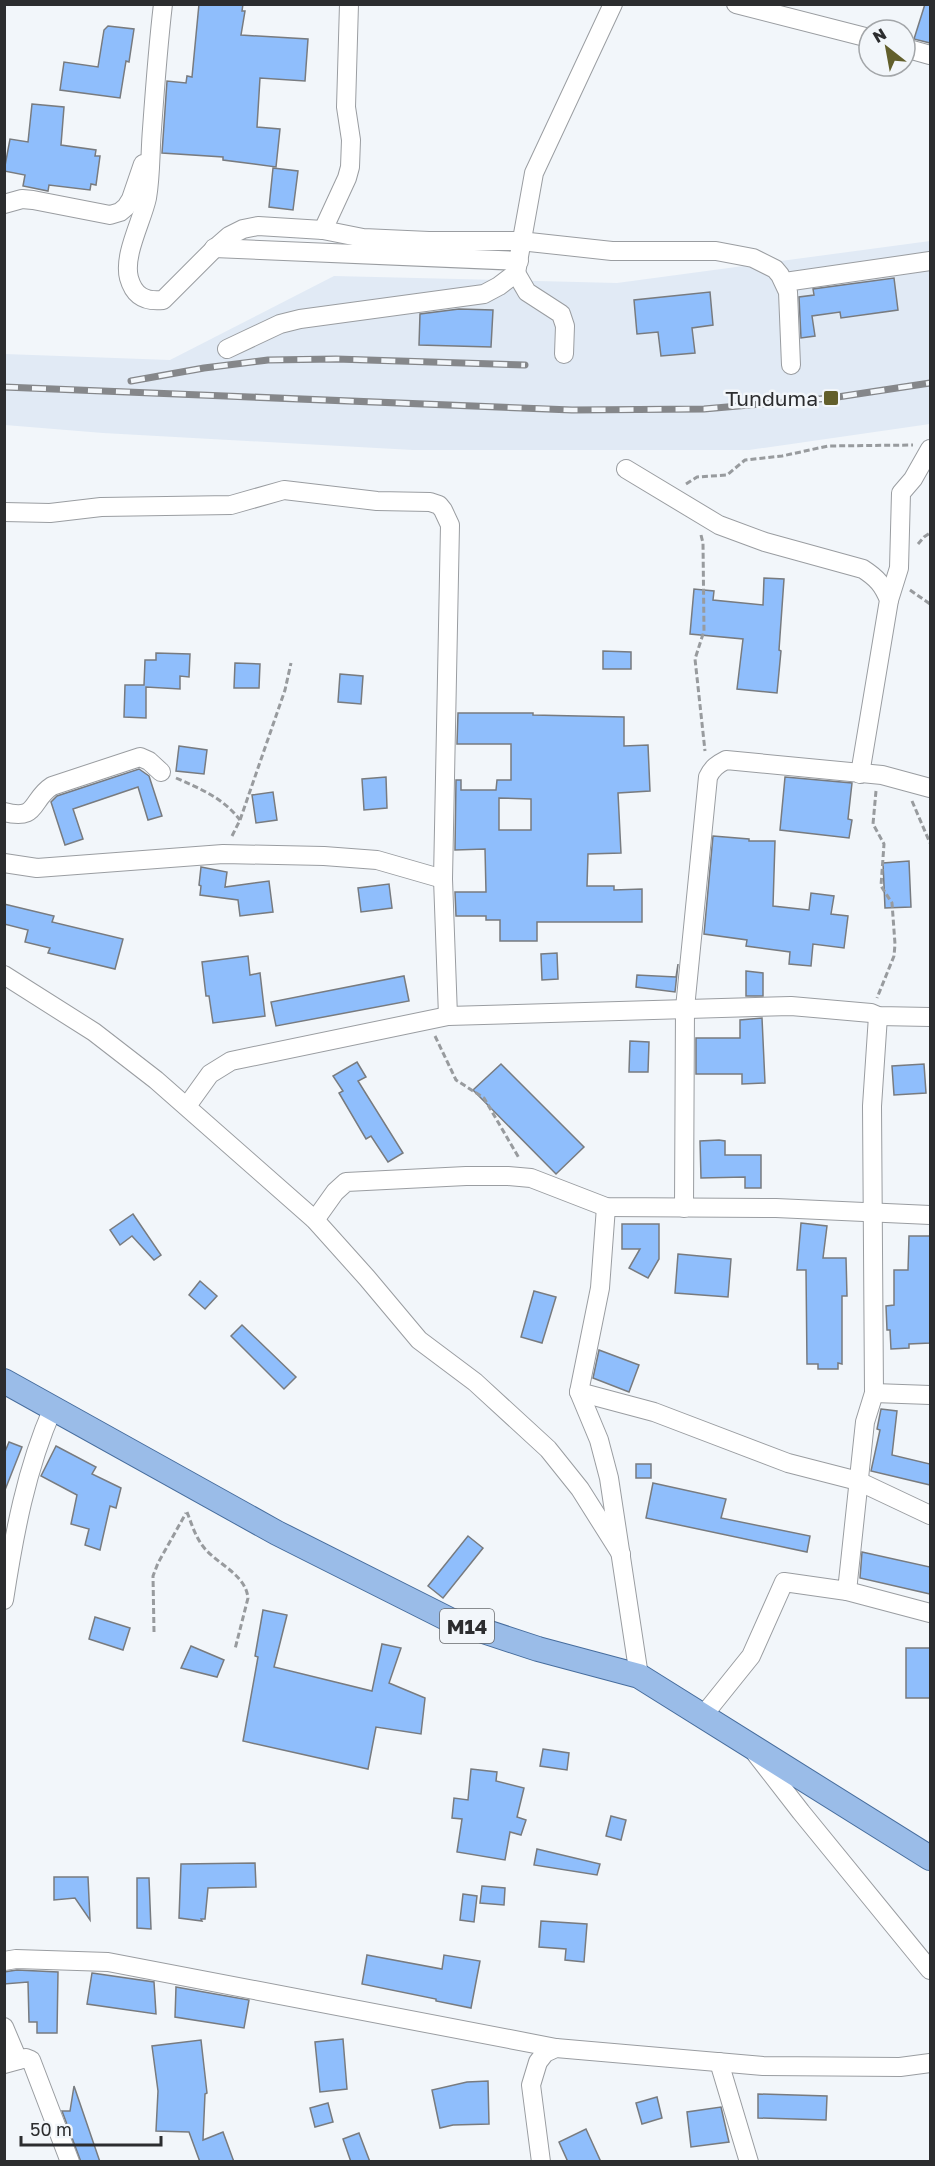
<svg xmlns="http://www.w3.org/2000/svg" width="935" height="2166" font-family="'Golos Text',sans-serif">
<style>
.built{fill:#e1eaf5}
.building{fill:#8fbefc;stroke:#787b7f;stroke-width:1.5;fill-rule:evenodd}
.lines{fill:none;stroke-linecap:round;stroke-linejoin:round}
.minor-casing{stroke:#9a9da1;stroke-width:20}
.major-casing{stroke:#476d9d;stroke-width:26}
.path{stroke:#989b9e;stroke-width:3;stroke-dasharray:6 3;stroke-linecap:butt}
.minor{stroke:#fff;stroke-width:18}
.major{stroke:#9abce8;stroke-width:24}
.rail-casing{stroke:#85878a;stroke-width:7}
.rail{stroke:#f2f6fa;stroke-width:4.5;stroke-dasharray:14;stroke-linecap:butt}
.poi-dot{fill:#625f2b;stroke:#f2f6fa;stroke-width:2}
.labels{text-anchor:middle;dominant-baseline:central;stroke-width:5;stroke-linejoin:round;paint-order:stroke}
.shield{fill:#f2f6fa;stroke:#67696c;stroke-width:1.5}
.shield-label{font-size:20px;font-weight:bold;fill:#2c2d2f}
.poi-label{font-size:21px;fill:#2c2d2f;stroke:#f2f6fa;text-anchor:end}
</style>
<rect width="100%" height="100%" fill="#f2f6fa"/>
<!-- built -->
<path class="built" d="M930 241V424L749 450H413L103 433 5 425V354L170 360 334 276 617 283Z"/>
<!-- building -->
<g class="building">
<path d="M199 4H243L242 11H245L241 35 308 39 305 81 260 78 257 127 280 129 276 167 223 160V157L162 153 167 81 186 83 187 76 192 77Z"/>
<path d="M925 4H930V43L914 39Z"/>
<path d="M108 26 134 29 129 62 126 61 120 98 60 90 64 62 98 67 104 30Z"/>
<path d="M32 104 64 107 61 145 96 150 95 156H100L96 185 91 184 90 190 49 185 48 191 23 186 25 175 4 171 10 139 28 142Z"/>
<path d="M273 168 298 171 293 210 269 207Z"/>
<path d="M894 278 898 310 841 318 840 312 812 316 815 336 801 338 799 297 814 295 813 289Z"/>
<path d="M710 292 713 325 692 328 695 353 661 356 658 332 637 334 634 300Z"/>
<path d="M459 309 493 310 491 347 419 345 420 314Z"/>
<path d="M764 578 784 579 779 650 781 651 777 693 737 689 743 639 690 634 694 589 714 591 713 600 763 605Z"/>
<path d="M603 651 631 652V669H603Z"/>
<path d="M156 653 190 654 189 677 180 676V689L146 687V718L124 717 125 685H144L145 660H156Z"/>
<path d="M235 663 260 664 259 688H234Z"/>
<path d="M340 674 363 676 361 704 338 702Z"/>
<path d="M458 713H533V715L624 717V746L648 745 650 791 618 793 621 853 588 854 587 886H614V890L642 889V922H537V941H500V920H486V916H456L455 892H486L485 849 455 850 456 780H461V790H496L497 780H511V744H457ZM499 798 531 799V830H499Z"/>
<path d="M179 746 207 750 204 774 176 771Z"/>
<path d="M139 769 149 776 162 816 148 820 138 787 73 809 83 839 65 845 51 802 57 796Z"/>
<path d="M386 777 387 808 364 810 362 779Z"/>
<path d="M785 777 852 783 848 819 852 820 849 838 780 830Z"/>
<path d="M273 792 277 820 256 823 252 795Z"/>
<path d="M713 836 749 839V841H775L773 906 809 910 811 893 834 896 831 914 848 916 844 948 813 944 811 966 789 964 790 952 746 946 747 940 704 934Z"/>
<path d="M909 861 911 907 885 908 883 863Z"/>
<path d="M201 867 227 872 225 887 269 881 273 912 240 916 238 900 200 895 201 886 199 885Z"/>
<path d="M389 884 392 908 361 912 358 888Z"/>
<path d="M4 904 54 916 52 922 123 939 115 969 48 953 50 948 25 942 28 930 4 924Z"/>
<path d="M557 953 558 979 542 980 541 954Z"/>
<path d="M248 956 250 975 260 973 265 1016 213 1023 209 996H206L202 962Z"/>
<path d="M678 964 675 992 636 987 637 975 676 977Z"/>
<path d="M746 971 763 973V996H746Z"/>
<path d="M404 976 409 1001 276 1026 271 1002Z"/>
<path d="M762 1018 765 1083 742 1084V1074H696V1038H740V1020Z"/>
<path d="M630 1041 649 1042 648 1072H629Z"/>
<path d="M357 1062 366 1077 358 1081 403 1153 388 1162 371 1136 366 1139 339 1093 343 1091 333 1076Z"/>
<path d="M501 1064 584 1147 556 1174 473 1090Z"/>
<path d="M924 1064 926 1093 894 1095 892 1066Z"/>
<path d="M719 1140 725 1141V1155H761V1188H745V1177L701 1178 700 1141Z"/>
<path d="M133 1214 161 1255 154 1260 132 1236 120 1245 110 1230Z"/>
<path d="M801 1223 827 1226 823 1258H846L847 1296H842V1364L838 1363V1369H818V1364H807L806 1270H797Z"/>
<path d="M622 1224H659V1259L648 1278 629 1268 640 1249H622Z"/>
<path d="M909 1236H930V1343L909 1344V1348L891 1349 890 1330H887L886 1306 894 1305V1270H908Z"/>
<path d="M678 1254 731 1259 728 1297 675 1293Z"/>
<path d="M200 1281 217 1296 205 1309 189 1295Z"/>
<path d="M534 1291 556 1297 542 1343 521 1337Z"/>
<path d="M242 1325 296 1377 284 1389 231 1336Z"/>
<path d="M599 1350 639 1365 629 1392 593 1378Z"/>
<path d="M881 1409 897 1411 892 1455 930 1464V1485L871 1471 880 1430 877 1429Z"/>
<path d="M9 1442 22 1447 5 1490 4 1454Z"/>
<path d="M56 1446 96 1467 92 1474 121 1488 116 1508 110 1506 100 1550 85 1545 89 1529 71 1524 77 1495 41 1476Z"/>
<rect x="636" y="1464" width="15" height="14"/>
<path d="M653 1483 726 1499 721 1518 810 1536 807 1552 646 1518Z"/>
<path d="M468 1536 483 1548 443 1598 428 1586Z"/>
<path d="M862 1552 930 1567V1594L860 1578Z"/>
<path d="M263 1610 287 1615 274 1667 372 1691 382 1644 401 1648 389 1683 425 1698 421 1734 376 1727 368 1769 243 1741 258 1657 255 1656Z"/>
<path d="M95 1617 130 1628 123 1650 89 1639Z"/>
<path d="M191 1646 224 1660 217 1677 181 1668Z"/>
<rect x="906" y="1648" width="24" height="50"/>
<path d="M543 1749 569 1753 567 1770 540 1766Z"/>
<path d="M471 1769 497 1772 496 1781 524 1788 517 1817 526 1820 521 1835 510 1832 505 1860 457 1852 462 1819 452 1818 454 1798 468 1800Z"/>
<path d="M611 1816 626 1820 621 1840 606 1836Z"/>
<path d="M537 1849 600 1864 597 1875 534 1865Z"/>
<path d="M255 1863 256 1887 208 1888 205 1919H201L202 1921 179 1918 181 1864Z"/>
<path d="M54 1877H88L90 1920 75 1898 54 1900Z"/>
<path d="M137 1878H149L151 1929 137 1928Z"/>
<path d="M482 1886 505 1888 504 1905 480 1903Z"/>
<path d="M463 1894 477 1896 474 1922 460 1920Z"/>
<path d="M541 1921 587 1924 584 1962 565 1960 566 1949 539 1947Z"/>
<path d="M367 1955 442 1969 444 1955 480 1961 471 2008 436 2001V1999L362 1984Z"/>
<path d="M17 1970 58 1972 57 2033H37V2022H29L28 1982 4 1984V1972Z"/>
<path d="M92 1973 154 1982 156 2014 87 2004Z"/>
<path d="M176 1987 249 2000 244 2028 175 2017Z"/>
<path d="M343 2039 347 2089 320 2092 315 2042Z"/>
<path d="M201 2040 207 2093 205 2094 203 2140 223 2132 234 2162H200L189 2132 156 2131 158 2091 152 2046Z"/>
<path d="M488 2081 489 2124 453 2125 440 2128 432 2090 467 2082Z"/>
<path d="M74 2086 100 2162H81L62 2111H70Z"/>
<path d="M758 2094 827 2096 826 2120 758 2118Z"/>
<path d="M657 2097 662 2118 642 2124 636 2103Z"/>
<path d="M328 2103 333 2122 315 2127 310 2108Z"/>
<path d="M721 2107 729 2142 691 2147 687 2112Z"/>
<path d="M586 2129 601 2162H568L559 2142Z"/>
<path d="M359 2133 370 2162H351L343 2139Z"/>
</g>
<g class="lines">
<!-- minor casing -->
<g class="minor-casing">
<g id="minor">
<path d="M163 4C158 46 155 87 152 129 150 152 151 175 147 198 142 221 123 255 129 278 134 296 145 302 163 300L213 250 229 236 243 229 258 226 323 230 363 238 429 241H520L612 251H716L753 258 775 269 780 275 788 292 791 365"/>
<path d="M736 4 869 38"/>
<path d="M905 48 930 55"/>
<path d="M4 204 22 199 33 200 110 215 120 212 126 207 131 199 143 164"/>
<path d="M323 230 347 178 350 167 351 140 346 107 349 4"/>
<path d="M214 248 519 261"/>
<path d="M516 273 527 292 561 314 565 326 564 354"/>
<path d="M785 282 930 261"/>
<path d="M227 349 280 324 300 319 484 294 499 286 516 273 534 173 613 4"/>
<path d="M626 469 719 525 765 542 863 569C877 578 883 585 889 600L860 774"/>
<path d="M4 512 50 513 101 507 231 505 284 490 377 501 430 502 439 505 443 510 450 525 443 879 448 1016"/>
<path d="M889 600 899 568 901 493 913 479 930 449"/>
<path d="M4 812C39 821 30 800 52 786L140 757 149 761 161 772"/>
<path d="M4 863 37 868 223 854 324 856 377 860 443 879"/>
<path d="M4 975 94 1032 156 1080 315 1220 367 1278 419 1340 475 1382 548 1449 580 1489 621 1554"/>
<path d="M187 1106 210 1074 231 1061 448 1016 791 1006 871 1013 878 1016 930 1017"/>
<path d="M606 1207 600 1288 579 1392 599 1440 609 1478 639 1676"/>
<path d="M684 1208 685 1008 708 777C712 768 718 764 726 760L882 775 930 788"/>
<path d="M315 1220 335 1192 346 1182 466 1176H508L531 1178 606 1207 776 1208 930 1215"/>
<path d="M579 1392 654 1412 788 1463 858 1481 930 1515"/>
<path d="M874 1393 930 1395"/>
<path d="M847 1591 930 1613"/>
<path d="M4 1600C14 1535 26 1469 53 1408"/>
<path d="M702 1717 751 1656 784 1582 847 1591 865 1422 874 1393 872 1106 878 1016"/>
<path d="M756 1754 801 1812 930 1970"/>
<path d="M4 1961 16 1959 108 1962 556 2048"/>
<path d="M4 2027 18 2060"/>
<path d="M719 2062 749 2162"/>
<path d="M4 2064 26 2058 31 2060 70 2162"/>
<path d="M541 2162 531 2085 538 2062 545 2053 556 2048 763 2066 900 2067 930 2063"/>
</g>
</g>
<!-- major casing -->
<g class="major-casing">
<path id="major" d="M4 1381 277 1533 450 1620 538 1649 639 1676 930 1858"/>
</g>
<!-- path -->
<g class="path">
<path d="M686 484 697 477 727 475 745 460 782 456 828 446 913 445"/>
<path d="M701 535 703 543 704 631 695 659 705 751"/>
<path d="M918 544 924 537 930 533"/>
<path d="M910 590 930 604"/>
<path d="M176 778C201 789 223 798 240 820"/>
<path d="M876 791 873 824 884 844 881 886 892 903 895 944 894 956 877 998"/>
<path d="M912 801 930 843"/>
<path d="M232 836 240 820 285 690 291 663"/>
<path d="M435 1036 456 1080 484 1098 519 1158"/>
<path d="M187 1512C192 1525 196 1539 206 1550 220 1565 246 1576 248 1598L235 1649"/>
<path d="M154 1632 153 1576 158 1563 186 1513"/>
</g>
<!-- minor -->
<use href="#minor" class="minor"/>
<!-- major -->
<use href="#major" class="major"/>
<!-- rail casing -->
<g class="rail-casing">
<g id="rail">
<path d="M131 381 204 368 268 360 336 359 525 365"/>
<path d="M4 387 572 410 704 409 831 398 930 383"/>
</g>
</g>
<!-- rail -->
<use href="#rail" class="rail"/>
</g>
<!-- markers -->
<rect class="poi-dot" x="823" y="390" width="16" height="16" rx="3"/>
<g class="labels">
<!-- shield labels -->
<rect class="shield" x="440" y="1609" width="54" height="34" rx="4.5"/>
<g class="shield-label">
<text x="467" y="1626">M14</text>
</g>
<!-- poi labels -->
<g class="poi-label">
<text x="818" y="398">Tunduma</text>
</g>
</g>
<!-- border -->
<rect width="935" height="2166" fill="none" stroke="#2c2d2f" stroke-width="12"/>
<!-- north arrow -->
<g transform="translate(887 48) rotate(329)"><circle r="28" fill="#f2f6fa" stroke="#a3a6a9" stroke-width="1.5"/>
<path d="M0-4.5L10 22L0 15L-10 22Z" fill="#625f2b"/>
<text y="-9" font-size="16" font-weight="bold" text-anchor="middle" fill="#2c2d2f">N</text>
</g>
<!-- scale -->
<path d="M21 2136v9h140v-9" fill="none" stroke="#2c2d2f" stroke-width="3"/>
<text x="30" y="2136" font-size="18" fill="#2c2d2f" stroke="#f2f6fa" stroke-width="4.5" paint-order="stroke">50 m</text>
</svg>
